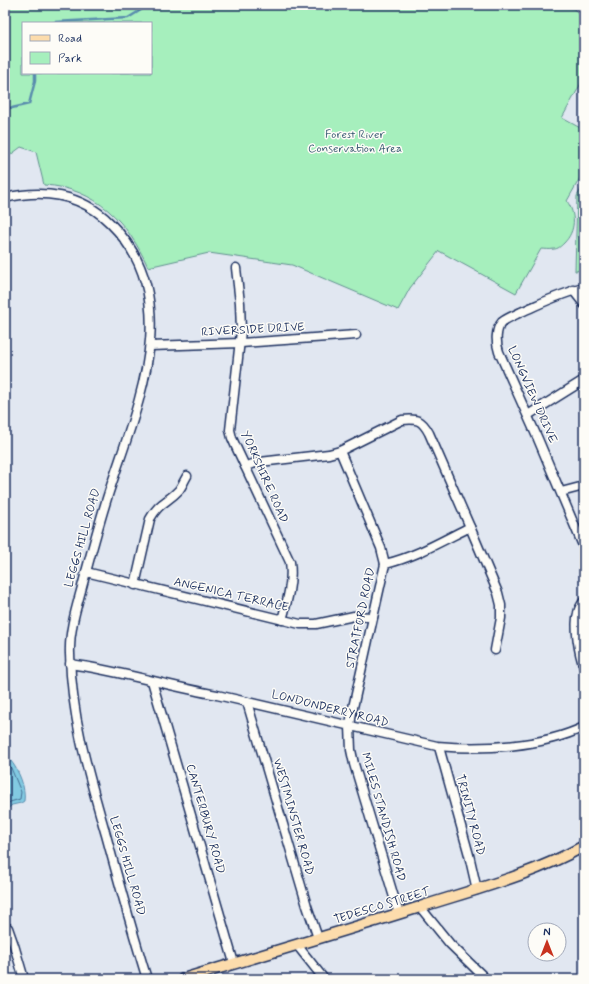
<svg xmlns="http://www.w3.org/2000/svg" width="589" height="984" font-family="Mynerve,sans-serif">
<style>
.green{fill:#a6efbd;stroke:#608f8e;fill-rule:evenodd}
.water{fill:#82cae2;stroke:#598cad}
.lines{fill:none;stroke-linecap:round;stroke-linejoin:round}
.shore{stroke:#446d93;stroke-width:1}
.stream{stroke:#598cad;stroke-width:2.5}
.minor-casing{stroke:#1b2f5e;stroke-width:11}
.major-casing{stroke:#1b2f5e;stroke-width:13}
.minor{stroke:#fdfcf7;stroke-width:8}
.major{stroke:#fcdcac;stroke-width:10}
.labels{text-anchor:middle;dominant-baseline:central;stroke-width:3;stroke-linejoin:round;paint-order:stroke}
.park-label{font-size:12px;fill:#3e5f76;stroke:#fdfcf7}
.street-label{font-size:12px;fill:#1b2f5e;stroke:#fdfcf7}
</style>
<rect width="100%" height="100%" fill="#e1e7f1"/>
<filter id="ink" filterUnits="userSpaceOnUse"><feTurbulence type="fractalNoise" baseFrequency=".025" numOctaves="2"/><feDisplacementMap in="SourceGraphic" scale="8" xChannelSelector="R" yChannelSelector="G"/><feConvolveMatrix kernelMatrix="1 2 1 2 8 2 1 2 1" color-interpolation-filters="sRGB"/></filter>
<g filter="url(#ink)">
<!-- green -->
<g class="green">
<path d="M5 5H569L584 18V78L562 118 584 130V171L567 201C576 214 576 231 564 243 561 246 558 249 554 249 550 250 545 249 541 249L516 293 439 251 410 288 398 310 292 265 209 253 148 267C128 222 96 188 44 185L36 152 21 147 5 159ZM23 23H151V73H23Z"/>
<path d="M584 184V270L575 271 577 196Z"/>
</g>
<!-- water -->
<path class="water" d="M5 761H11C19 771 26 788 24 801L21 803 12 805 5 811Z"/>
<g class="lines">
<!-- shore -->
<path class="shore" d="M5 765 9 766 11 768 21 792 20 799 10 802 5 806"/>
<!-- stream -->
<g class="stream">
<path d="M53 23 55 22 128 18 149 5"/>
<path d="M5 107 12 108 29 104 35 81V73"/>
</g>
<!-- minor casing -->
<g class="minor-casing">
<g id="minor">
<path d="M5 198C43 189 81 194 110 223 182 293 142 394 115 474 102 511 92 549 82 587 76 609 69 631 70 654 71 716 89 776 106 835 119 883 132 931 147 979"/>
<path d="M236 268 240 303 241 331 230 430 232 438 236 447 290 562C293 581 287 602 282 620"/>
<path d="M584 288C561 293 542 303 521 312 515 315 507 318 502 322 495 330 496 343 499 352L538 439 584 548"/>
<path d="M573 290 584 304"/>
<path d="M150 346 241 343 356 335"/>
<path d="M528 415 584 380"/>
<path d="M340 451 381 548 385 564 352 712 350 726 351 750 354 764 399 914"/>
<path d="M245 466 260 462 329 454 340 451 402 420C417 418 422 420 429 433L470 527C442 541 415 557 385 564"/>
<path d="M561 492 584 486"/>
<path d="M470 527 498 593 501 605V618L495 650"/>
<path d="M86 572 300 624H316L354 616 373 617"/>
<path d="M135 585 150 519C159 502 167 503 179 490 182 486 184 481 187 476"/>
<path d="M584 601C581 605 579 608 578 613 574 626 579 654 584 667"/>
<path d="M70 664C120 671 168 686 217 695L437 746C483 750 542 747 584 727"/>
<path d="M152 681 234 963"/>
<path d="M247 702 307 906 318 938"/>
<path d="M439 747 469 855 477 890"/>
<path d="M420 907 450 944 486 979"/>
<path d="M8 928 14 945 24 979"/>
<path d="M297 945 324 979"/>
</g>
</g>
<!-- major casing -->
<g class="major-casing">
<path id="major" d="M183 979C262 955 341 932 420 907 476 889 532 875 584 846"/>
</g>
<!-- minor -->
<use href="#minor" class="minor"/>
<!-- major -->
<use href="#major" class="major"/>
</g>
</g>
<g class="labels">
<!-- park labels -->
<g class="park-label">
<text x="355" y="135">Forest River<tspan x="355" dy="14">Conservation Area</tspan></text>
</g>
<!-- street labels -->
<g class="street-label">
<text transform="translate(253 330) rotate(-3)">RIVERSIDE DRIVE</text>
<text transform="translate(532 395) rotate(66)">LONGVIEW DRIVE</text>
<text transform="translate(264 477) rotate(66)">YORKSHIRE ROAD</text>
<text transform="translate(83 538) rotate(-74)">LEGGS HILL ROAD</text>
<text transform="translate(231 595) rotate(13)">ANGENICA TERRACE</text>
<text transform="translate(361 618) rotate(-78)">STRATFORD ROAD</text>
<text transform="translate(330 709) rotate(14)">LONDONDERRY ROAD</text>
<text transform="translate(470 815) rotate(75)">TRINITY ROAD</text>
<text transform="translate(293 817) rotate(74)">WESTMINSTER ROAD</text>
<text transform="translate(383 817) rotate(74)">MILES STANDISH ROAD</text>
<text transform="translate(205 819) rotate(74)">CANTERBURY ROAD</text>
<text transform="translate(127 866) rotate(74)">LEGGS HILL ROAD</text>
<text transform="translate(382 906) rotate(-17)">TEDESCO STREET</text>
</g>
</g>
<!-- margin -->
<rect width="589" height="984" fill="none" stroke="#fdfcf7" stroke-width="20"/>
<rect x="10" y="10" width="569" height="964" fill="none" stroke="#1b2f5e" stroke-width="1.5" filter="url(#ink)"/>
<!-- legend -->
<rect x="22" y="22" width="130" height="52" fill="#fdfcf7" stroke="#a3aaba"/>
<rect x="30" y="35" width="20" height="6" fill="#fcdcac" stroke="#a3aaba"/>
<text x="58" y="42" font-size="12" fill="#1b2f5e">Road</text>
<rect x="30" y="52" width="20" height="12" fill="#a6efbd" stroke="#a3aaba"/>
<text x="58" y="62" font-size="12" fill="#1b2f5e">Park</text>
<!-- north arrow -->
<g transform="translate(547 942)"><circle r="19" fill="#fdfcf7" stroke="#a3aaba"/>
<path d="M0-3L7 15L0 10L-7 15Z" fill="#c8321e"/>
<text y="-6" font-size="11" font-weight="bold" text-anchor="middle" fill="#1b2f5e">N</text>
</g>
</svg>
